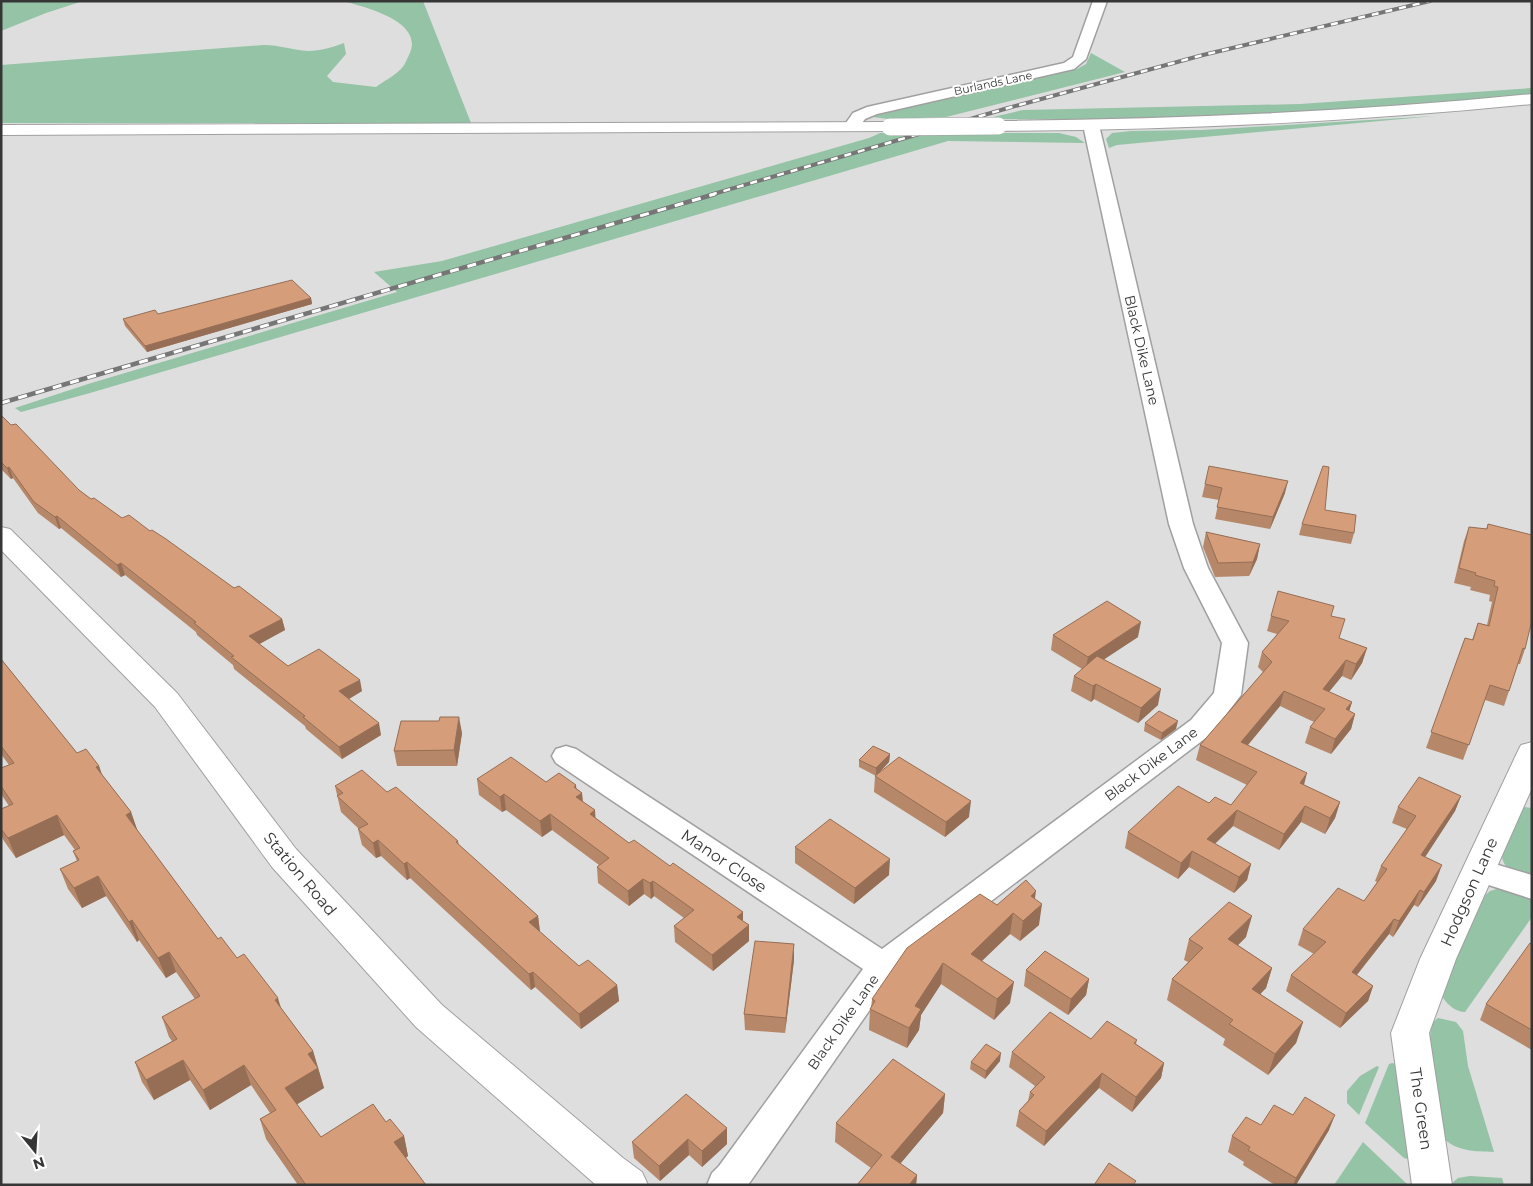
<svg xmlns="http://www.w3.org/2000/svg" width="1533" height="1186" font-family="Montserrat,sans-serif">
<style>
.green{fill:#94c3a6}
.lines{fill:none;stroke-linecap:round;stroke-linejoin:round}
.minor-casing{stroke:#a0a0a1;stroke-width:3}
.tertiary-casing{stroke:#a0a0a1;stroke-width:2}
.trunk-casing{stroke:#a0a0a1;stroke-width:2}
.minor{fill:#fff;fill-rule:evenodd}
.tertiary{fill:#fff;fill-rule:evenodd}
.trunk{fill:#fff;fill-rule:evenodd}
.rail-far1-casing{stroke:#767676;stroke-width:4}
.rail-casing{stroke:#767676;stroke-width:4.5}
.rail-far1{stroke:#fff;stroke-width:2.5;stroke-dasharray:7;stroke-linecap:butt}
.rail{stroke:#fff;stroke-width:3;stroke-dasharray:9;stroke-linecap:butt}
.trunk-bridge-casing{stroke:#a0a0a1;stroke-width:18;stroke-linecap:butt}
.trunk-bridge{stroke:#fff;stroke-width:17}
.wall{fill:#b78769}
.shaded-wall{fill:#956e55}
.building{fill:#d59d7a;stroke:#956e55}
.labels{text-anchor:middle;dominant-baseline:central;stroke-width:4;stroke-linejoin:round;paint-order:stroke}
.far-street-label{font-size:11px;fill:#363636;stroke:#fff}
.street-label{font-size:14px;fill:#363636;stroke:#fff}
.near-street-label{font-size:16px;fill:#363636;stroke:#fff}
</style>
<rect width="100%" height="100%" fill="#dededf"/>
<!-- green -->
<g class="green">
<path d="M1 1H83L46 13 1 31Z"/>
<path d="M343 1H423L471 123H1V65L264 45C279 45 294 50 308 51 321 51 333 47 344 43L346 54 327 76 333 82 376 87C384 81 394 76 401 69 405 65 407 59 409 55 426 21 364 7 343 1Z"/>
<path d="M1091 53 1125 72 946 117 888 119 873 117 875 113 1077 69 1086 64Z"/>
<path d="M1532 88V95L1361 111 1144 120 984 119 1023 110 1300 104Z"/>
<path d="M1435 116 1117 145 1109 148 1106 139 1112 133 1131 131 1202 130Z"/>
<path d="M880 133H1059L1076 137 1085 143 948 141 90 393 21 412 15 408 88 384 397 292 374 272 442 261 869 138Z"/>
<path d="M1523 807 1532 808V882C1518 875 1500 870 1502 851Z"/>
<path d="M1500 888 1532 897V917L1465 1012C1456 1012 1448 1005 1443 998L1445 986 1482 898 1490 891Z"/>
<path d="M1438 1018 1456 1022 1463 1031 1468 1066 1494 1152C1475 1151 1459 1152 1444 1139 1440 1119 1418 1028 1438 1018Z"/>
<path d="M1392 1063 1396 1064 1411 1160 1404 1158 1365 1123 1389 1064Z"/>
<path d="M1377 1066 1379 1067 1359 1115 1347 1103V1091L1360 1076Z"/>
<path d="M1363 1142 1408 1185H1334Z"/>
<path d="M1470 1176 1502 1178 1504 1185H1450L1458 1178Z"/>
</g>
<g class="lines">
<!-- minor casing -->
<g class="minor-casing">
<g id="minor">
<path d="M1093 1H1107L1086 59 1074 69 877 114 865 119 857 130H845L843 127 853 113 867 107 1064 63 1073 57Z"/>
<path d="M1091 120 1097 122 1099 125 1193 524 1208 568 1248 643 1241 695 1211 734 894 975 748 1185H707L712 1173 719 1166 863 969 556 763 552 756 556 749 566 746 576 749 882 949 1191 720 1214 693 1222 643 1184 568 1169 524 1083 125 1085 122Z"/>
<path d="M1478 859 1532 875V899L1467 878 1463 870 1467 862Z"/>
</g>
</g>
<!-- tertiary casing -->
<g class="tertiary-casing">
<g id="tertiary">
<path d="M1 527 10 529 177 693 296 849 442 1005 623 1158 642 1172 648 1185H596L416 1027 272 867 155 707 1 550Z"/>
<path d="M1532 742V788L1456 959 1429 1033 1452 1185H1412L1391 1033 1420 959 1517 753 1521 745Z"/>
</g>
</g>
<!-- trunk casing -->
<g class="trunk-casing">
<g id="trunk">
<path d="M1532 94V104C1354 122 1176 130 998 131L992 130 989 126 992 122 998 121C1176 119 1354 112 1532 94Z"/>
<path d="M890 122 896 123 899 127 896 131 1 135V125Z"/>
</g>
</g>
<!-- minor -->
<use href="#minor" class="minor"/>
<!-- tertiary -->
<use href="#tertiary" class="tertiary"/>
<!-- trunk -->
<use href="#trunk" class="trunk"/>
<!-- rail-far1 casing -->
<g class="rail-far1-casing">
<path id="rail-far1" d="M710 195 1008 108 1203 55 1430 1"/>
</g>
<!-- rail casing -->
<g class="rail-casing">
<path id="rail" d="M1 403 715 194"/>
</g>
<!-- rail-far1 -->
<use href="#rail-far1" class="rail-far1"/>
<!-- rail -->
<use href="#rail" class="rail"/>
<!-- trunk-bridge casing -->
<g class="trunk-bridge-casing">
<path id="trunk-bridge" d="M890 127 998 126"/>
</g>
<!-- trunk-bridge -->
<use href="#trunk-bridge" class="trunk-bridge"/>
</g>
<!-- wall -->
<g class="wall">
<path d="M311 298 312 304 147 352 125 326 123 319 158 314Z"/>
<path d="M1 415 79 490 91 499 122 518 150 531 234 588 282 619 285 630 259 644 288 666 362 691 349 699 381 735 342 759 306 729 305 726 234 669 233 665 197 635 196 632 125 575 121 577 61 528 59 529 38 513 13 478 11 479 1 469Z"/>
<path d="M1205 484 1285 493 1270 529 1215 519 1219 500 1202 497Z"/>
<path d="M1325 510 1354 533 1351 544 1299 535 1302 524Z"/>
<path d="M1488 524 1525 649 1520 664H1518L1504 706 1485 700 1463 760 1426 748 1465 638 1472 640 1478 623 1487 625 1492 602 1489 601 1490 595 1470 590 1471 587 1454 583 1464 541 1469 527 1486 529Z"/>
<path d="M1206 532 1260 544 1257 559 1249 576 1215 577 1203 547Z"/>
<path d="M1271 616H1332L1339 638 1367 648 1362 663 1351 680 1342 676 1329 692 1352 702 1349 711 1355 714 1351 729 1331 754 1305 743 1310 727 1314 722 1280 706 1248 745 1304 785 1340 802 1335 818 1325 834 1301 822 1279 850 1233 826 1215 844 1251 864 1247 880 1234 893 1189 867 1178 879 1125 848 1128 832 1209 803 1231 805 1247 785 1196 760 1200 745 1263 672 1258 667 1262 652 1277 634 1267 631Z"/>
<path d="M1053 635 1138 637 1104 659 1158 705 1138 723 1094 699 1091 702 1071 691 1074 676 1082 669 1051 650Z"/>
<path d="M1 659 77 753 99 766 102 775 131 812 137 830 218 939 237 958 281 1008 313 1051 324 1088 297 1104 321 1137 386 1122 404 1136 408 1156 406 1158 426 1185H298L266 1139 260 1119 270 1113 251 1085 210 1110 190 1080 154 1100 142 1082 135 1062 172 1041 169 1037 162 1017 195 999 176 972 166 978 139 940 137 942 106 896 82 908 68 889 60 869 77 861 73 851 75 850 64 835 16 858 4 841 1 835V809L9 806 1 794V768L9 765 1 754Z"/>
<path d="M1145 723 1176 729 1161 740 1144 731Z"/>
<path d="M462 733 457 766H397L394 751Z"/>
<path d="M890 754 889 762 877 775 969 817 945 837 874 792 875 776H876L859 767V760Z"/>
<path d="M477 779 546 782 576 785V788L582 793 583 802 595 810V818L629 843 670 866 743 912V921L749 925V941L713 971 675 942 674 926 684 918 654 896 651 899 644 894 629 906 598 883 597 867 599 865 552 830 542 837 506 810 502 812 479 795Z"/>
<path d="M335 786 387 792 458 841 459 845 538 916 540 932 579 966 617 985 619 1001 581 1029 535 987 531 990 410 878 407 880 381 856 376 858 362 845 358 829H359L341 812Z"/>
<path d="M1461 796 1455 811 1425 857 1436 881 1418 907 1414 905 1393 937 1389 934 1357 975 1373 986 1368 1001 1340 1028 1286 991 1291 975 1314 954 1298 945 1303 929 1364 901 1377 882 1375 881 1381 866 1407 829 1392 823 1398 807Z"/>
<path d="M795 847 889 875 854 904 795 863Z"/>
<path d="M1035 899 1039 925 1020 941 1010 934 982 961 1010 1003 994 1020 941 984 921 1015 919 1030 907 1048 869 1030 870 1009 871 1008 872 999 997 905Z"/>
<path d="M1246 937 1238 945 1272 968 1266 988 1260 994 1303 1022 1296 1043 1268 1075 1223 1045 1225 1039 1167 1000 1172 979 1188 962 1184 960 1189 939Z"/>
<path d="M1532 944V1050L1480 1020 1486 1004Z"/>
<path d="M794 960 785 1033 745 1030 744 1014Z"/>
<path d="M1026 970 1089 979 1086 995 1068 1015 1024 986Z"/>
<path d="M1091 1039 1137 1040 1136 1044 1164 1063 1161 1078 1132 1112 1099 1088 1044 1146 1016 1126 1019 1111 1028 1101 1030 1092 1035 1086 1009 1067 1012 1052Z"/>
<path d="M1000 1061 985 1079 970 1069 971 1062Z"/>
<path d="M945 1094 943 1113 900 1164 917 1175 916 1185H857L871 1168 835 1142 836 1123Z"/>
<path d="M1293 1115 1329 1130 1296 1185H1275L1243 1165 1244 1162 1228 1152 1232 1136 1261 1125Z"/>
<path d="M727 1128V1144L702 1167 689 1155 660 1181 634 1158 632 1142Z"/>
</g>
<!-- shaded-wall -->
<g class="shaded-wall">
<path d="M311 298 312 304 147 352 145 346Z"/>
<path d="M9 467 13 478 11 479 7 468Z"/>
<path d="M1288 481 1285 493 1270 529 1273 517Z"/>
<path d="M57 516 61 528 59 529 55 517Z"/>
<path d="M1260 544 1257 559 1249 576 1253 562Z"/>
<path d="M121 563 125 575 121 577 117 565Z"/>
<path d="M282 619 285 630 252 648 249 636Z"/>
<path d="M1141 622 1138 637 1085 672 1088 657Z"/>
<path d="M1367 648 1362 663 1351 680 1356 664Z"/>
<path d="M1346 660 1342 676 1318 705 1323 689Z"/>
<path d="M360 680 362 691 342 703 339 691Z"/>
<path d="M1096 684 1094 699 1091 702 1093 686Z"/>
<path d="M1161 689 1158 705 1138 723 1141 708Z"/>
<path d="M1284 691 1280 706 1237 758 1241 742Z"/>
<path d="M1352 702 1347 718 1346 709Z"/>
<path d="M1355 714 1351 729 1331 754 1335 739Z"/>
<path d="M459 717 462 733 457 766 454 750Z"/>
<path d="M1178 721 1176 729 1161 740 1162 733Z"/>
<path d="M379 723 381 735 342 759 339 747Z"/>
<path d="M890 754 889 762 876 776V768Z"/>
<path d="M99 766 106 786 96 767Z"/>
<path d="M1307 773 1303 789 1300 783Z"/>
<path d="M576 785 577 796 582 793 583 808 577 812 574 787Z"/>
<path d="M504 794 506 810 502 812 500 797Z"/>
<path d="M1461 796 1455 811 1416 871 1421 855Z"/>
<path d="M971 801 969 817 945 837 946 822Z"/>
<path d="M1340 802 1335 818 1325 834 1330 818Z"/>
<path d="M1305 806 1301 822 1279 850 1284 834Z"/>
<path d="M595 810 596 826 590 814Z"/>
<path d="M1237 810 1233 826 1203 855 1207 839Z"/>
<path d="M131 812 138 832 126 815Z"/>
<path d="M550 814 552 830 542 837 540 821Z"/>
<path d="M57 815 64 835 16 858 8 838Z"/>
<path d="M378 840 381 856 376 858 373 843Z"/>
<path d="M1192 851 1189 867 1178 879 1181 863Z"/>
<path d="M890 859 889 875 854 904 855 888Z"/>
<path d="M407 862 410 878 407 880 404 864Z"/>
<path d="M1251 864 1247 880 1234 893 1239 877Z"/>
<path d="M1442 865 1436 881 1418 907 1424 892Z"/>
<path d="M98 876 106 896 82 908 74 888Z"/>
<path d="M643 879 644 894 629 906 628 891Z"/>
<path d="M653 881 654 896 651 899 650 883Z"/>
<path d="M1420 890 1414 905 1393 937 1399 921Z"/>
<path d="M1036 891 1033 912 1042 904 1039 925 1020 941 1023 921 1031 896Z"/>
<path d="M743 912V928L737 917Z"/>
<path d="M1013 913 1010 934 968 974 971 954Z"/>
<path d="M538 916 540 932 529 922Z"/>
<path d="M1252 916 1246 937 1223 960 1228 939Z"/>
<path d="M1394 919 1389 934 1347 987 1352 972Z"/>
<path d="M132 920 139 940 137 942 129 922Z"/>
<path d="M749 925V941L713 971 712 955Z"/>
<path d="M794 944V960L785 1033 786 1018Z"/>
<path d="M169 952 176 972 166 978 158 958Z"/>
<path d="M943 963 941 984 921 1015 919 1030 907 1048 909 1028 915 1006Z"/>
<path d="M1272 968 1266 988 1246 1009 1252 989Z"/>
<path d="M533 972 535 987 531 990 529 974Z"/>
<path d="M1089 979 1086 995 1068 1015 1071 999Z"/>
<path d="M1014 982 1010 1003 994 1020 997 999Z"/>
<path d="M617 985 619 1001 581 1029 579 1014Z"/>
<path d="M1373 986 1368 1001 1340 1028 1346 1013Z"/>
<path d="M278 998 284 1018 275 1000Z"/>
<path d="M1303 1022 1296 1043 1268 1075 1275 1054Z"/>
<path d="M313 1051 324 1088 291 1108 285 1088 308 1054Z"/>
<path d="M1001 1053 1000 1061 985 1079 986 1071Z"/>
<path d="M183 1060 190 1080 154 1100 146 1080Z"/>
<path d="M1164 1063 1161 1078 1132 1112 1136 1097Z"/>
<path d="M244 1065 251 1085 210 1110 203 1090Z"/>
<path d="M1102 1073 1099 1088 1044 1146 1046 1131Z"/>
<path d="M945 1094 943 1113 889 1177 891 1157Z"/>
<path d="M1335 1115 1329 1130 1296 1185H1293L1296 1178Z"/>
<path d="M727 1128V1144L702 1167V1151Z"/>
<path d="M404 1136 408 1156 399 1162 394 1142Z"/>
<path d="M688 1139 689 1155 660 1181 659 1166Z"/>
<path d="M917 1175 916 1185H909Z"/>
</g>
<!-- building -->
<g class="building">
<path d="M292 280 311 298 145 346 123 319 155 310 158 314Z"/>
<path d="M1 415 11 425 16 424 79 490 91 499 94 498 122 518 129 515 150 531 152 530 166 539 234 588 239 586 282 619 249 636 288 666 319 649 360 680 339 691 379 723 339 747 303 717 305 716 231 657 234 656 194 623 196 622 121 563 117 565 57 516 55 517 34 502 9 467 7 468 1 462Z"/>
<path d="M1209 466 1288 481 1273 517 1217 507 1222 488 1205 484Z"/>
<path d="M1323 466 1329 467 1325 510 1356 515 1354 533 1302 524Z"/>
<path d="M1488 524 1532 535V620L1525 649 1523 648 1509 691 1490 685 1469 745 1431 732 1465 638 1473 640 1478 623 1489 626 1498 587 1494 586 1495 581 1475 575 1476 573 1459 568 1469 527 1487 529Z"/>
<path d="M1206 532 1260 544 1253 562 1218 563Z"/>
<path d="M1278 591 1334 606 1331 616 1345 619 1339 638 1367 648 1356 664 1346 660 1323 689 1352 702 1346 709 1355 714 1335 739 1310 727 1325 709 1284 691 1241 742 1307 773 1300 783 1340 802 1330 818 1305 806 1284 834 1237 810 1207 839 1251 864 1239 877 1192 851 1181 863 1128 832 1178 786 1209 803 1215 797 1231 805 1257 772 1200 745 1272 662 1262 652 1289 621 1271 616Z"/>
<path d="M1107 601 1141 622 1088 657 1053 635Z"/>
<path d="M1097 656 1161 689 1141 708 1096 684 1093 686 1074 676Z"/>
<path d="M1 659 77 753 86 749 99 766 96 767 131 812 126 815 218 939 221 937 237 958 244 954 278 998 275 1000 313 1051 308 1054 318 1068 285 1088 321 1137 373 1104 386 1122 390 1119 404 1136 394 1142 426 1185H306L260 1119 276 1110 244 1065 203 1090 183 1060 146 1080 135 1062 177 1039 162 1017 200 996 169 952 158 958 132 920 129 922 98 876 74 888 60 869 79 860 73 851 80 848 57 815 8 838 1 829V809L13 804 1 786V768L14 763 1 746Z"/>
<path d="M1159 711 1178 721 1162 733 1145 723Z"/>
<path d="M440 717H459L454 750 394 751 401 721H439Z"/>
<path d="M873 746 890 754 876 768 859 760Z"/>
<path d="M511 757 546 782 559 773 576 785 574 787 582 793 576 797 595 810 590 814 629 843 634 840 670 866 673 863 743 912 737 917 749 925 712 955 674 926 694 910 653 881 650 883 643 879 628 891 597 867 609 858 550 814 540 821 504 794 500 797 477 779Z"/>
<path d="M899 757 971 801 946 822 875 776Z"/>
<path d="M362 770 387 792 396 787 458 841 456 842 538 916 529 922 579 966 588 960 617 985 579 1014 533 972 529 974 407 862 404 864 378 840 373 843 358 829 368 824 337 796 343 793 335 786Z"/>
<path d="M1419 777 1461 796 1421 855 1442 865 1424 892 1420 890 1399 921 1394 919 1352 972 1373 986 1346 1013 1291 975 1326 942 1303 929 1338 888 1364 901 1387 869 1381 866 1416 816 1398 807Z"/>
<path d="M830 819 890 859 855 888 795 847Z"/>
<path d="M1026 880 1036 891 1031 896 1042 904 1023 921 1013 913 971 954 1014 982 997 999 943 963 915 1006 921 1009 909 1028 870 1009 875 1001 872 999 907 948 980 894 997 905Z"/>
<path d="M1229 902 1252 916 1228 939 1272 968 1252 989 1303 1022 1275 1054 1229 1024 1233 1020 1172 979 1203 948 1189 939Z"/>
<path d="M755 941 794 944 786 1018 744 1014Z"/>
<path d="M1530 943 1532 944V1030L1486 1004Z"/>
<path d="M1045 951 1089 979 1071 999 1026 970Z"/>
<path d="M1050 1012 1091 1039 1107 1021 1137 1040 1134 1043 1164 1063 1136 1097 1102 1073 1046 1131 1019 1111 1034 1095 1030 1092 1045 1077 1012 1052Z"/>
<path d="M986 1044 1001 1053 986 1071 971 1062Z"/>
<path d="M893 1059 945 1094 891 1157 917 1175 909 1185H857L882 1155 836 1123Z"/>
<path d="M686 1094 727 1128 702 1151 688 1139 659 1166 632 1142Z"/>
<path d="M1305 1097 1335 1115 1296 1178 1248 1150 1250 1147 1232 1136 1246 1117 1261 1125 1274 1105 1293 1115Z"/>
<path d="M1109 1163 1136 1181 1133 1185H1094Z"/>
</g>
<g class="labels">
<!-- far-street labels -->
<g class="far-street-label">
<text transform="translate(993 83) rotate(-12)">Burlands Lane</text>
</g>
<!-- street labels -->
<g class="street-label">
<text transform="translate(1142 350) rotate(77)">Black Dike Lane</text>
<text transform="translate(1151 764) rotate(-37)">Black Dike Lane</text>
<text transform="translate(843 1022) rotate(-55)">Black Dike Lane</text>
</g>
<!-- near-street labels -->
<g class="near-street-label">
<text transform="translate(724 861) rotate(34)">Manor Close</text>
<text transform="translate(300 874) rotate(50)">Station Road</text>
<text transform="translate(1469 892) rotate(-66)">Hodgson Lane</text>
<text transform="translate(1421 1109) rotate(82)">The Green</text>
</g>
</g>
<!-- border -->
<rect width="1533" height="1186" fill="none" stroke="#363636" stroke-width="5"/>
<!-- north arrow -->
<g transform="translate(35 1151) rotate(162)" stroke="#ffffff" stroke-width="4" paint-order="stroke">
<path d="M0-4L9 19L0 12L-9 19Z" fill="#363636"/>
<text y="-8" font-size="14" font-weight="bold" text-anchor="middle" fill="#363636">N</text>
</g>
</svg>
